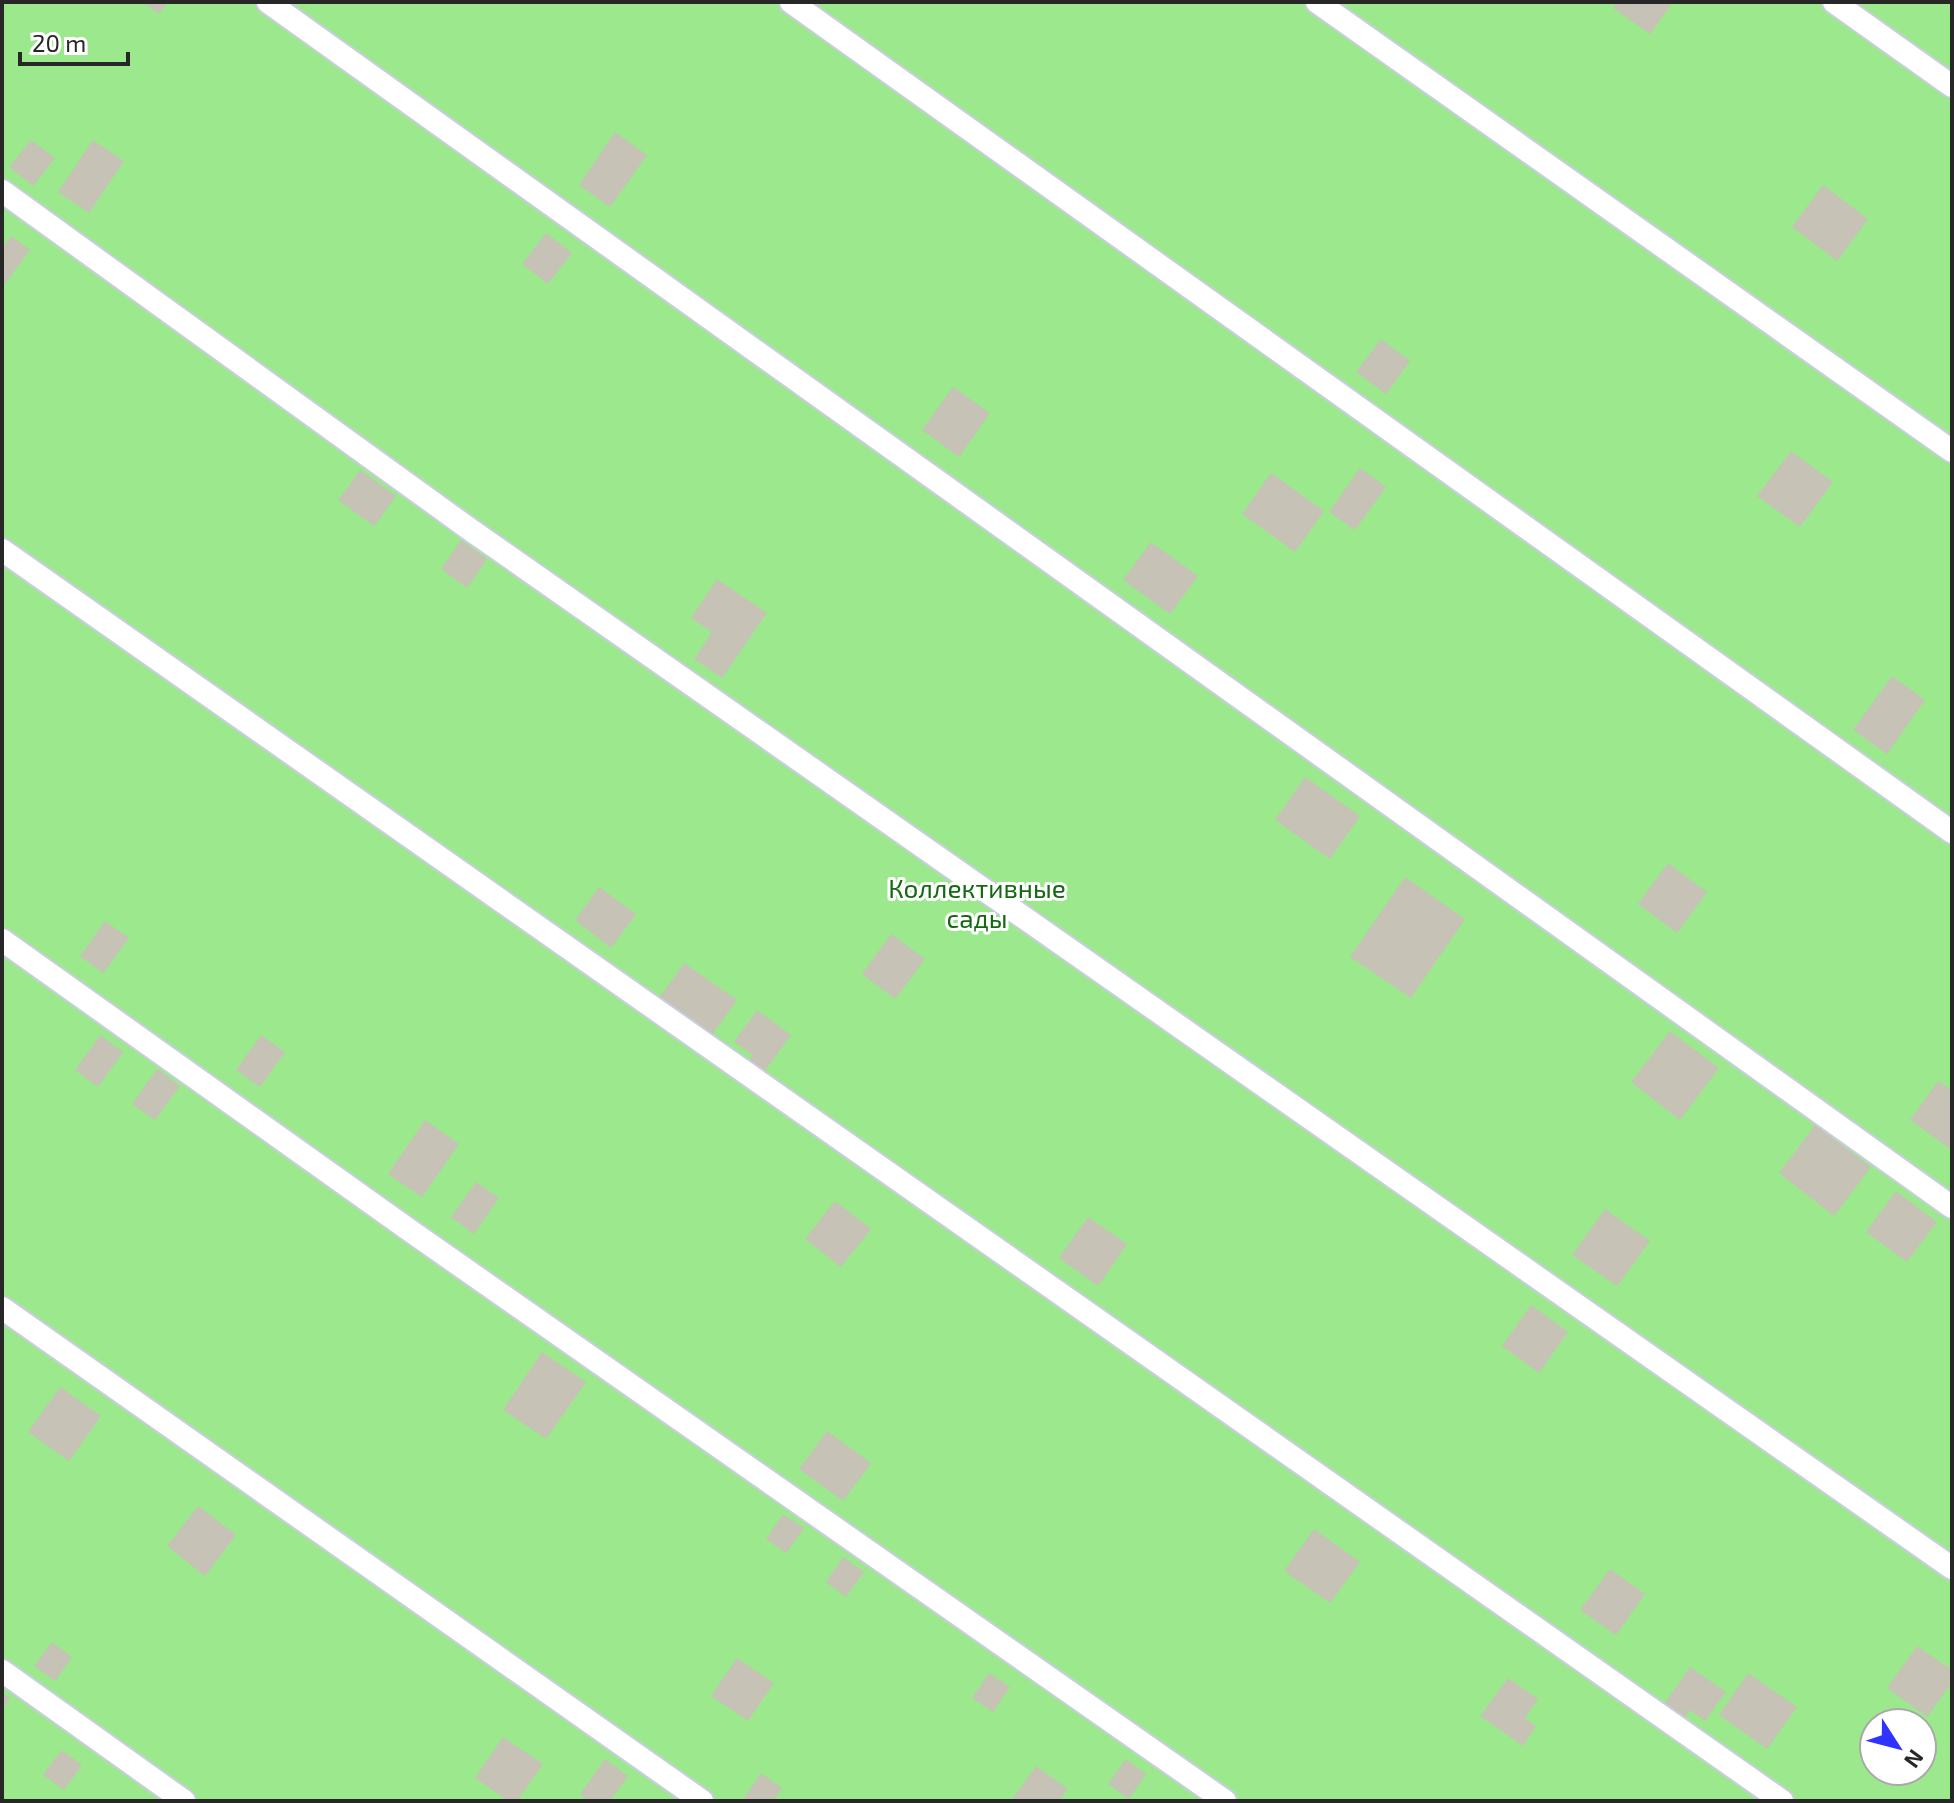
<svg xmlns="http://www.w3.org/2000/svg" width="1954" height="1803" font-family="'Exo 2',sans-serif">
<style>
.green{fill:#9be98c;fill-rule:evenodd}
.building{fill:#c6c2b6}
.lines{fill:none;stroke-linecap:round;stroke-linejoin:round}
.service-casing{stroke:#cbcce2;stroke-width:26}
.service{stroke:#fff;stroke-width:22}
.labels{text-anchor:middle;dominant-baseline:central;stroke-width:6;stroke-linejoin:round;paint-order:stroke}
.park-label{font-size:26px;fill:#156912;stroke:#fff}
</style>
<rect width="100%" height="100%" fill="#ece6d6"/>
<!-- green -->
<path class="green" d="M2 2H1952V1801H2ZM1874 1723H1922V1771H1874Z"/>
<!-- building -->
<g class="building">
<path d="M142 2H168L159 14Z"/>
<path d="M1617 2H1673L1650 34 1613 8Z"/>
<path d="M615 132 647 155 610 207 579 185Z"/>
<path d="M31 140 55 158 33 186 9 167Z"/>
<path d="M93 140 124 161 89 213 58 192Z"/>
<path d="M1823 185 1868 219 1837 261 1792 227Z"/>
<path d="M546 233 572 253 548 284 522 264Z"/>
<path d="M11 236 30 250 4 285 2 248Z"/>
<path d="M1381 339 1410 361 1386 394 1356 372Z"/>
<path d="M953 387 990 413 959 457 922 430Z"/>
<path d="M1791 451 1833 482 1800 527 1757 496Z"/>
<path d="M1360 468 1386 487 1355 530 1329 512Z"/>
<path d="M360 470 396 496 374 526 338 500Z"/>
<path d="M1271 473 1324 511 1295 552 1242 514Z"/>
<path d="M461 540 487 559 467 588 441 569Z"/>
<path d="M1151 542 1198 576 1170 614 1123 580Z"/>
<path d="M717 579 767 613 722 678 694 659 712 632 691 618Z"/>
<path d="M1892 676 1925 700 1887 754 1853 730Z"/>
<path d="M1305 777 1360 816 1330 859 1275 820Z"/>
<path d="M1668 863 1707 892 1677 933 1638 904Z"/>
<path d="M1405 877 1465 919 1411 998 1350 957Z"/>
<path d="M599 887 636 914 611 948 575 920Z"/>
<path d="M105 921 129 938 103 973 80 956Z"/>
<path d="M891 934 925 959 895 999 862 974Z"/>
<path d="M684 963 737 1000 712 1035 659 998Z"/>
<path d="M757 1010 791 1035 761 1076 746 1064 753 1055 734 1042Z"/>
<path d="M1670 1031 1719 1068 1680 1120 1631 1082Z"/>
<path d="M100 1035 123 1052 98 1087 75 1070Z"/>
<path d="M261 1035 285 1052 260 1087 236 1070Z"/>
<path d="M157 1069 180 1086 155 1120 132 1104Z"/>
<path d="M1938 1081 1952 1090V1150L1910 1120Z"/>
<path d="M425 1120 459 1144 422 1197 388 1174Z"/>
<path d="M1815 1125 1871 1167 1834 1216 1779 1173Z"/>
<path d="M476 1182 499 1198 474 1234 451 1217Z"/>
<path d="M1896 1191 1937 1222 1907 1262 1866 1232Z"/>
<path d="M835 1201 871 1229 841 1267 805 1239Z"/>
<path d="M1605 1209 1650 1241 1617 1286 1572 1255Z"/>
<path d="M1088 1217 1127 1244 1098 1286 1059 1258Z"/>
<path d="M1531 1305 1568 1332 1539 1373 1502 1346Z"/>
<path d="M542 1352 586 1382 546 1439 503 1410Z"/>
<path d="M60 1387 101 1416 69 1461 28 1432Z"/>
<path d="M827 1431 871 1463 843 1501 799 1469Z"/>
<path d="M198 1506 236 1535 205 1576 167 1546Z"/>
<path d="M783 1514 804 1528 786 1553 766 1539Z"/>
<path d="M1314 1529 1360 1562 1330 1603 1284 1571Z"/>
<path d="M843 1557 864 1572 846 1597 826 1582Z"/>
<path d="M1610 1569 1645 1594 1616 1635 1580 1610Z"/>
<path d="M52 1642 72 1657 55 1681 34 1666Z"/>
<path d="M1917 1646 1952 1670V1682L1927 1717 1887 1688Z"/>
<path d="M737 1658 774 1683 748 1721 711 1696Z"/>
<path d="M1690 1667 1726 1692 1705 1721 1690 1710 1680 1724 1660 1710Z"/>
<path d="M989 1673 1010 1687 993 1712 972 1698Z"/>
<path d="M1748 1673 1797 1707 1767 1749 1719 1715Z"/>
<path d="M1508 1678 1538 1699 1525 1718 1536 1726 1523 1746 1480 1716Z"/>
<path d="M2 1692 10 1698 2 1710Z"/>
<path d="M503 1737 543 1764 517 1801H508L475 1778Z"/>
<path d="M61 1750 82 1765 64 1790 43 1775Z"/>
<path d="M605 1759 628 1776 610 1801H589L580 1794Z"/>
<path d="M1126 1759 1146 1774 1129 1799 1108 1784Z"/>
<path d="M1036 1766 1068 1789 1059 1801H1011Z"/>
<path d="M761 1773 782 1788 773 1801H748L744 1798Z"/>
</g>
<g class="lines">
<!-- service casing -->
<g class="service-casing">
<g id="service">
<path d="M268 2 1952 1207"/>
<path d="M791 2 1952 832"/>
<path d="M1317 2 1952 451"/>
<path d="M1834 2 1952 86"/>
<path d="M2 191 468 528 1952 1568"/>
<path d="M2 550 1782 1801"/>
<path d="M2 940 412 1232 1225 1801"/>
<path d="M2 1308 702 1801"/>
<path d="M2 1671 184 1801"/>
</g>
</g>
<!-- service -->
<use href="#service" class="service"/>
</g>
<g class="labels">
<!-- park labels -->
<g class="park-label">
<text x="977" y="887">Коллективные<tspan x="977" dy="30">сады</tspan></text>
</g>
</g>
<!-- border -->
<rect width="1954" height="1803" fill="none" stroke="#272727" stroke-width="8"/>
<!-- north arrow -->
<g transform="translate(1898 1747) rotate(126)"><circle r="38" fill="#ffffff" stroke="#a9a9a9" stroke-width="2"/>
<path d="M0-6L14 30L0 20L-14 30Z" fill="#3032ff"/>
<text y="-12" font-size="22" font-weight="bold" text-anchor="middle" fill="#272727">N</text>
</g>
<!-- scale -->
<path d="M20 52v12h108v-12" fill="none" stroke="#272727" stroke-width="4"/>
<text x="32" y="52" font-size="24" fill="#272727" stroke="#ffffff" stroke-width="6" paint-order="stroke">20 m</text>
</svg>
